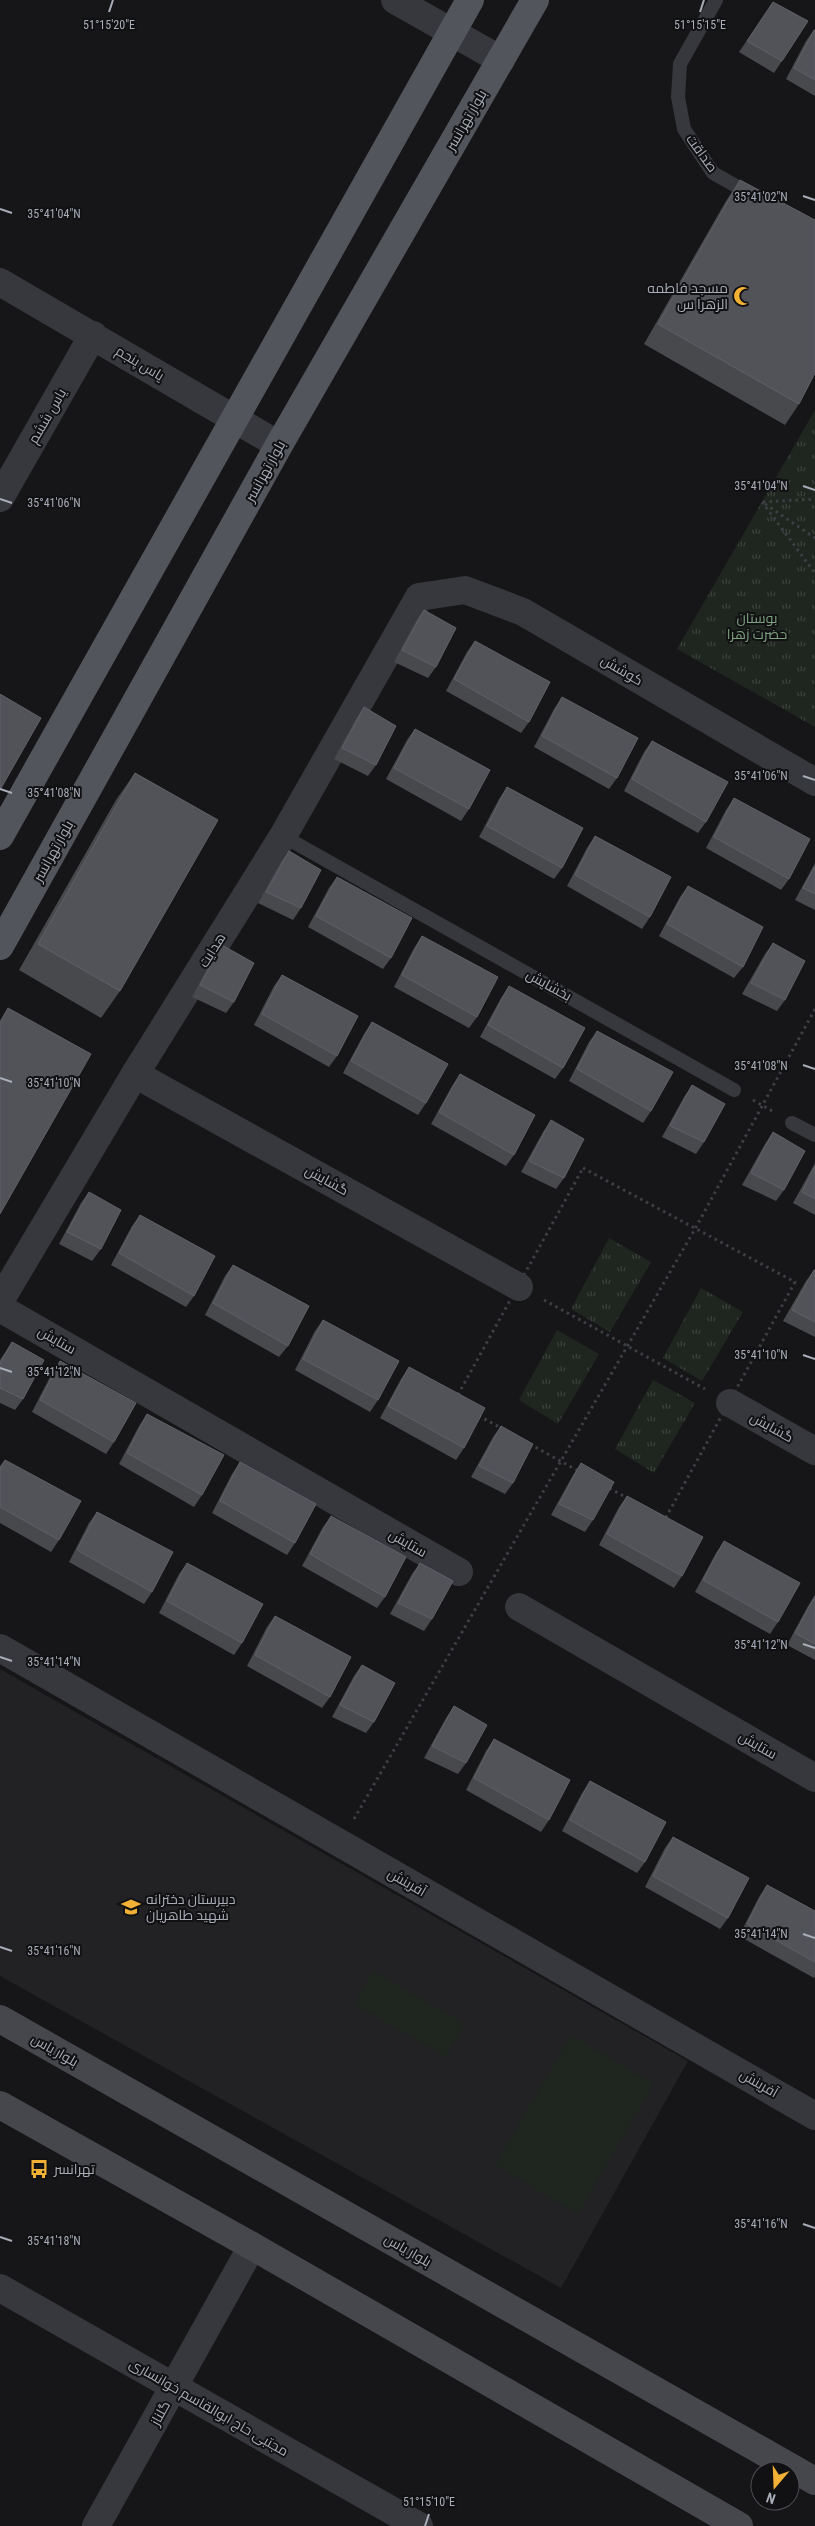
<svg xmlns="http://www.w3.org/2000/svg" width="815" height="2526" font-family="'Roboto Condensed',Cairo,sans-serif">
<style>
.built{fill:#222225}
.grass{fill:url(#grass-tufts)}
.garden{fill:#1e261f}
.lines{fill:none;stroke-linecap:round;stroke-linejoin:round}
.path{stroke:#3d3f44;stroke-width:3;stroke-dasharray:2.5 4;stroke-linecap:butt}
.lane{stroke:#37383d;stroke-width:14}
.street{stroke:#37383d;stroke-width:28}
.secondary{stroke:#45474d;stroke-width:28}
.primary{stroke:#53555c;stroke-width:28}
.wall{fill:#47494d}
.building{fill:#525359;stroke:#5f6168}
.ticks{fill:none;stroke:#a8adb8;stroke-width:2}
.labels{text-anchor:middle;dominant-baseline:central;stroke-width:4;stroke-linejoin:round;paint-order:stroke}
.street-label{font-size:14px;fill:#a8adb8;stroke:#111113}
.poi-label{font-size:14px;fill:#a8adb8;stroke:#111113;text-anchor:start}
.park-label{font-size:14px;fill:#7fa381;stroke:#111113}
.ticks-label{font-size:12px;text-anchor:middle;fill:#a8adb8;stroke:#111113;stroke-width:4;stroke-linejoin:round;paint-order:stroke}
</style>
<defs>
<pattern id="grass-tufts" width="24" height="20" patternUnits="userSpaceOnUse" patternTransform="scale(1.25)"><rect width="24" height="20" fill="#1e261f"/><path d="M3 7l-1-3M5 7V3M7 7l1-3M15 17l-1-3M17 17v-4M19 17l1-3" fill="none" stroke="#3c433d"/></pattern>
</defs>
<rect width="100%" height="100%" fill="#161618"/>
<!-- built -->
<path class="built" d="M0 1669 688 2061 561 2288 0 1976Z"/>
<!-- grass -->
<g class="grass">
<path d="M815 410V727L677 649Z"/>
<path d="M609 1238 651 1262 610 1332 571 1309Z"/>
<path d="M701 1288 743 1312 702 1381 663 1358Z"/>
<path d="M557 1330 599 1354 558 1424 519 1400Z"/>
<path d="M653 1380 695 1403 654 1473 615 1449Z"/>
</g>
<!-- garden -->
<g class="garden">
<path d="M373 1971 465 2024 446 2057 354 2004Z"/>
<path d="M571 2035 654 2084 578 2214 495 2165Z"/>
</g>
<g class="lines">
<!-- path -->
<g class="path">
<path d="M762 502 815 573"/>
<path d="M763 502 815 499"/>
<path d="M765 504 815 538"/>
<path d="M753 1100 774 1112"/>
<path d="M583 1168 795 1282 665 1519 454 1402Z"/>
<path d="M544 1300 705 1389"/>
<path d="M354 1819 695 1229 815 1009"/>
</g>
<!-- lane -->
<g class="lane">
<path d="M716 0 680 64 678 97 684 129 713 173 752 195"/>
<path d="M283 836 734 1090"/>
<path d="M792 1123 815 1135"/>
</g>
<!-- street -->
<g class="street">
<path d="M395 0 501 60"/>
<path d="M0 282 279 445"/>
<path d="M0 498 93 335"/>
<path d="M135 1074 519 1287"/>
<path d="M0 1301 135 1074 283 836 419 597 465 590 523 612 815 782"/>
<path d="M0 1308 459 1572"/>
<path d="M730 1403 815 1451"/>
<path d="M519 1607 815 1778"/>
<path d="M0 1648 815 2116"/>
<path d="M0 2288 419 2526"/>
<path d="M96 2526 252 2246"/>
</g>
<!-- secondary -->
<g class="secondary">
<path d="M0 2019 815 2481"/>
<path d="M0 2105 252 2246 739 2526"/>
</g>
<!-- primary -->
<g class="primary">
<path d="M0 836 470 0"/>
<path d="M0 946 279 445 535 0"/>
</g>
</g>
<!-- wall -->
<g class="wall">
<path d="M765 14 782 61 774 73 739 52Z"/>
<path d="M814 30H815V96L786 79 806 41Z"/>
<path d="M740 180 799 404 785 425 644 344 726 201Z"/>
<path d="M424 610 436 667 428 678 394 662 416 621Z"/>
<path d="M475 641 529 722 521 733 446 691 467 652Z"/>
<path d="M562 697 617 778 609 789 534 747 554 709Z"/>
<path d="M364 707 376 765 368 776 334 759 356 719Z"/>
<path d="M415 729 469 809 461 821 386 779 407 740Z"/>
<path d="M652 741 706 822 698 833 624 791 644 752Z"/>
<path d="M135 773 120 991 101 1018 19 970 116 800Z"/>
<path d="M507 787 562 868 554 879 479 837 499 799Z"/>
<path d="M734 798 789 879 781 890 706 848 726 810Z"/>
<path d="M595 836 650 917 642 929 567 886 587 848Z"/>
<path d="M289 851 301 908 293 920 258 903 281 862Z"/>
<path d="M815 863V910L795 900Z"/>
<path d="M337 877 391 958 383 969 308 927 329 888Z"/>
<path d="M688 886 743 967 734 978 659 936 680 897Z"/>
<path d="M422 936 477 1017 469 1028 394 987 414 948Z"/>
<path d="M773 943 785 1000 777 1011 742 994 765 954Z"/>
<path d="M222 945 234 1002 226 1013 192 997 214 956Z"/>
<path d="M282 975 337 1056 329 1067 254 1025 274 986Z"/>
<path d="M509 986 563 1068 555 1079 480 1037 501 998Z"/>
<path d="M372 1022 426 1103 418 1115 343 1073 364 1034Z"/>
<path d="M597 1031 651 1111 643 1123 569 1081 589 1042Z"/>
<path d="M460 1074 514 1155 506 1166 431 1124 452 1086Z"/>
<path d="M692 1085 704 1142 696 1154 662 1137 684 1097Z"/>
<path d="M551 1120 564 1178 556 1189 521 1172 543 1132Z"/>
<path d="M773 1132 784 1190 776 1201 742 1185 765 1144Z"/>
<path d="M815 1163V1215L793 1203Z"/>
<path d="M89 1192 101 1249 92 1261 59 1244 81 1203Z"/>
<path d="M140 1215 194 1296 186 1307 111 1265 132 1226Z"/>
<path d="M233 1265 288 1346 279 1357 205 1315 225 1276Z"/>
<path d="M814 1270H815V1337L783 1321 806 1281Z"/>
<path d="M323 1320 378 1400 370 1412 295 1370 315 1331Z"/>
<path d="M12 1342 23 1399 15 1410 0 1403V1360Z"/>
<path d="M60 1361 114 1442 106 1454 32 1412 52 1373Z"/>
<path d="M409 1367 464 1448 456 1460 380 1418 401 1379Z"/>
<path d="M147 1414 202 1495 194 1507 119 1464 139 1426Z"/>
<path d="M501 1426 513 1483 505 1494 471 1477 493 1437Z"/>
<path d="M5 1460 59 1540 51 1552 0 1523V1466Z"/>
<path d="M240 1462 295 1543 287 1555 212 1513 232 1474Z"/>
<path d="M581 1463 593 1520 585 1532 551 1515 573 1475Z"/>
<path d="M627 1496 682 1576 674 1588 599 1545 619 1507Z"/>
<path d="M97 1512 152 1592 144 1604 69 1562 89 1523Z"/>
<path d="M331 1516 385 1597 377 1608 302 1566 323 1527Z"/>
<path d="M724 1541 778 1622 770 1634 695 1592 716 1553Z"/>
<path d="M187 1563 242 1643 234 1655 159 1613 179 1574Z"/>
<path d="M420 1563 432 1619 424 1631 390 1614 412 1574Z"/>
<path d="M815 1595V1660L787 1645 808 1606Z"/>
<path d="M275 1616 330 1697 322 1708 247 1666 267 1627Z"/>
<path d="M362 1665 374 1722 366 1733 332 1717 354 1676Z"/>
<path d="M454 1706 466 1763 458 1774 424 1758 446 1718Z"/>
<path d="M494 1739 549 1820 541 1832 466 1790 486 1751Z"/>
<path d="M590 1781 645 1862 637 1873 562 1831 582 1793Z"/>
<path d="M673 1837 728 1918 720 1929 645 1887 665 1848Z"/>
<path d="M767 1885 815 1911V1976L814 1978 739 1936 759 1897Z"/>
</g>
<!-- building -->
<g class="building">
<path d="M773 2 808 21 782 61 747 41Z"/>
<path d="M814 30H815V80L794 68Z"/>
<path d="M740 180 815 220V373L799 404 658 324Z"/>
<path d="M424 610 456 628 436 667 402 650Z"/>
<path d="M475 641 550 682 529 722 454 679Z"/>
<path d="M0 694 41 718 0 790Z"/>
<path d="M562 697 638 738 617 778 542 736Z"/>
<path d="M364 707 396 726 376 765 342 748Z"/>
<path d="M415 729 490 770 469 809 394 768Z"/>
<path d="M652 741 728 782 706 822 632 779Z"/>
<path d="M135 773 218 820 120 991 38 944Z"/>
<path d="M507 787 583 828 562 868 487 826Z"/>
<path d="M734 798 810 839 789 879 714 837Z"/>
<path d="M595 836 671 877 650 917 575 875Z"/>
<path d="M289 851 321 870 301 908 266 892Z"/>
<path d="M815 866V894L803 888Z"/>
<path d="M337 877 412 918 391 958 316 916Z"/>
<path d="M688 886 763 927 743 967 667 924Z"/>
<path d="M422 936 498 977 477 1017 402 975Z"/>
<path d="M773 943 805 961 785 1000 751 983Z"/>
<path d="M222 945 254 963 234 1002 200 985Z"/>
<path d="M282 975 358 1016 337 1056 262 1014Z"/>
<path d="M509 986 585 1028 563 1068 488 1025Z"/>
<path d="M8 1008 91 1054 0 1214V1022Z"/>
<path d="M372 1022 448 1064 426 1103 351 1061Z"/>
<path d="M597 1031 673 1072 651 1111 577 1069Z"/>
<path d="M460 1074 535 1115 514 1155 439 1112Z"/>
<path d="M692 1085 725 1104 704 1142 670 1126Z"/>
<path d="M551 1120 584 1139 564 1178 529 1161Z"/>
<path d="M773 1132 805 1151 784 1190 751 1173Z"/>
<path d="M815 1166V1199L802 1192Z"/>
<path d="M89 1192 121 1210 101 1249 67 1232Z"/>
<path d="M140 1215 215 1256 194 1296 119 1253Z"/>
<path d="M233 1265 309 1306 288 1346 213 1303Z"/>
<path d="M814 1270H815V1322L792 1310Z"/>
<path d="M323 1320 399 1361 378 1400 303 1359Z"/>
<path d="M12 1342 44 1360 23 1399 0 1388V1363Z"/>
<path d="M60 1361 136 1403 114 1442 40 1400Z"/>
<path d="M409 1367 485 1408 464 1448 388 1406Z"/>
<path d="M147 1414 224 1455 202 1495 127 1453Z"/>
<path d="M501 1426 533 1444 513 1483 479 1466Z"/>
<path d="M5 1460 81 1501 59 1540 0 1507V1469Z"/>
<path d="M240 1462 316 1504 295 1543 220 1501Z"/>
<path d="M581 1463 614 1482 593 1520 559 1504Z"/>
<path d="M627 1496 703 1537 682 1576 607 1534Z"/>
<path d="M97 1512 173 1552 152 1592 77 1550Z"/>
<path d="M331 1516 406 1557 385 1597 310 1554Z"/>
<path d="M724 1541 800 1583 778 1622 703 1580Z"/>
<path d="M187 1563 263 1604 242 1643 167 1601Z"/>
<path d="M420 1563 453 1581 432 1619 398 1603Z"/>
<path d="M815 1596V1644L795 1633Z"/>
<path d="M275 1616 351 1657 330 1697 255 1655Z"/>
<path d="M362 1665 395 1683 374 1722 340 1705Z"/>
<path d="M454 1706 487 1725 466 1763 432 1746Z"/>
<path d="M494 1739 570 1780 549 1820 474 1778Z"/>
<path d="M590 1781 666 1822 645 1862 570 1820Z"/>
<path d="M673 1837 749 1878 728 1918 653 1876Z"/>
<path d="M767 1885 815 1911V1962L747 1924Z"/>
</g>
<!-- ticks -->
<path class="ticks" d="M109 12 113 0M700 12 704 0M803 196 815 200M0 209 12 213M803 486 815 490M0 499 12 503M803 776 815 780M0 789 12 793M803 1065 815 1069M0 1078 12 1082M803 1355 815 1359M0 1368 12 1372M803 1644 815 1648M0 1657 12 1661M803 1934 815 1938M0 1947 12 1951M803 2224 815 2228M0 2237 12 2241M425 2526 429 2514"/>
<!-- icons -->
<defs>
<g id="mosque-bare" transform="scale(1.5)"><path d="M3.5-4.9A6 6 0 1 0 3.5 4.9A5 5 0 1 1 3.5-4.9Z" fill="#f2b134" stroke="#111113" stroke-width="2.5" paint-order="stroke"/></g>
<g id="school-bare" transform="scale(1.5)"><path d="M0-5L7-2L0 1L-7-2ZM-4 1L0 2.5L4 1V4Q0 6-4 4Z" fill="#f2b134" stroke="#111113" stroke-width="2.5" paint-order="stroke"/></g>
<g id="bus-bare" transform="scale(1.5)"><path d="M-5-6H5V4H4V6H2V4H-2V6H-4V4H-5ZM-3.5-4V0h7V-4ZM-3.5 1.2v1.5H-2V1.2ZM2 1.2v1.5H3.5V1.2Z" fill="#f2b134" stroke="#111113" stroke-width="2.5" paint-order="stroke"/></g>
</defs>
<g fill-rule="evenodd">
<use href="#mosque-bare" x="743" y="296"/>
<use href="#school-bare" x="131" y="1907"/>
<use href="#bus-bare" x="39" y="2169"/>
</g>
<g class="labels">
<!-- street labels -->
<g class="street-label">
<text transform="translate(466 120) rotate(-60)">بلوار تهرانسر</text>
<text transform="translate(702 153) rotate(54)">صداقت</text>
<text transform="translate(140 363) rotate(31)">یاس پنجم</text>
<text transform="translate(47 416) rotate(-60)">یاس ششم</text>
<text transform="translate(265 471) rotate(-61)">بلوار تهرانسر</text>
<text transform="translate(622 670) rotate(30)">کوشش</text>
<text transform="translate(53 851) rotate(-61)">بلوار تهرانسر</text>
<text transform="translate(212 950) rotate(-58)">هدایت</text>
<text transform="translate(549 985) rotate(29)">بخشایش</text>
<text transform="translate(327 1180) rotate(29)">گشایش</text>
<text transform="translate(57 1340) rotate(30)">ستایش</text>
<text transform="translate(772 1427) rotate(29)">گشایش</text>
<text transform="translate(408 1543) rotate(30)">ستایش</text>
<text transform="translate(758 1745) rotate(30)">ستایش</text>
<text transform="translate(407 1882) rotate(30)">آفرینش</text>
<text transform="translate(55 2050) rotate(30)">بلوار یاس</text>
<text transform="translate(759 2083) rotate(30)">آفرینش</text>
<text transform="translate(408 2250) rotate(30)">بلوار یاس</text>
<text transform="translate(209 2407) rotate(30)">مجتبی حاج ابوالقاسم خوانساری</text>
<text transform="translate(160 2413) rotate(-61)">گلناز</text>
</g>
<!-- poi labels -->
<g class="poi-label">
<text x="728" y="288" text-anchor="end">مسجد فاطمه<tspan x="728" dy="16">الزهرا س</tspan></text>
<text x="146" y="1899">دبیرستان دخترانه<tspan x="146" dy="16">شهید طاهریان</tspan></text>
<text x="54" y="2169">تهرانسر</text>
</g>
<!-- park labels -->
<g class="park-label">
<text x="757" y="618">بوستان<tspan x="757" dy="16">حضرت زهرا</tspan></text>
</g>
</g>
<g class="ticks-label">
<text x="109" y="29">51°15'20"E</text>
<text x="700" y="29">51°15'15"E</text>
<text x="761" y="201">35°41'02"N</text>
<text x="54" y="218">35°41'04"N</text>
<text x="761" y="490">35°41'04"N</text>
<text x="54" y="507">35°41'06"N</text>
<text x="761" y="780">35°41'06"N</text>
<text x="54" y="797">35°41'08"N</text>
<text x="761" y="1070">35°41'08"N</text>
<text x="54" y="1087">35°41'10"N</text>
<text x="761" y="1359">35°41'10"N</text>
<text x="54" y="1376">35°41'12"N</text>
<text x="761" y="1649">35°41'12"N</text>
<text x="54" y="1666">35°41'14"N</text>
<text x="761" y="1938">35°41'14"N</text>
<text x="54" y="1955">35°41'16"N</text>
<text x="761" y="2228">35°41'16"N</text>
<text x="54" y="2245">35°41'18"N</text>
<text x="429" y="2506">51°15'10"E</text>
</g>
<!-- north arrow -->
<g transform="translate(775 2486) rotate(199)"><circle r="24" fill="#111113" stroke="#4d4f55"/>
<path d="M0-4L9 19L0 12L-9 19Z" fill="#f2b134"/>
<text y="-8" font-size="14" font-weight="bold" text-anchor="middle" fill="#a8adb8">N</text>
</g>
</svg>
